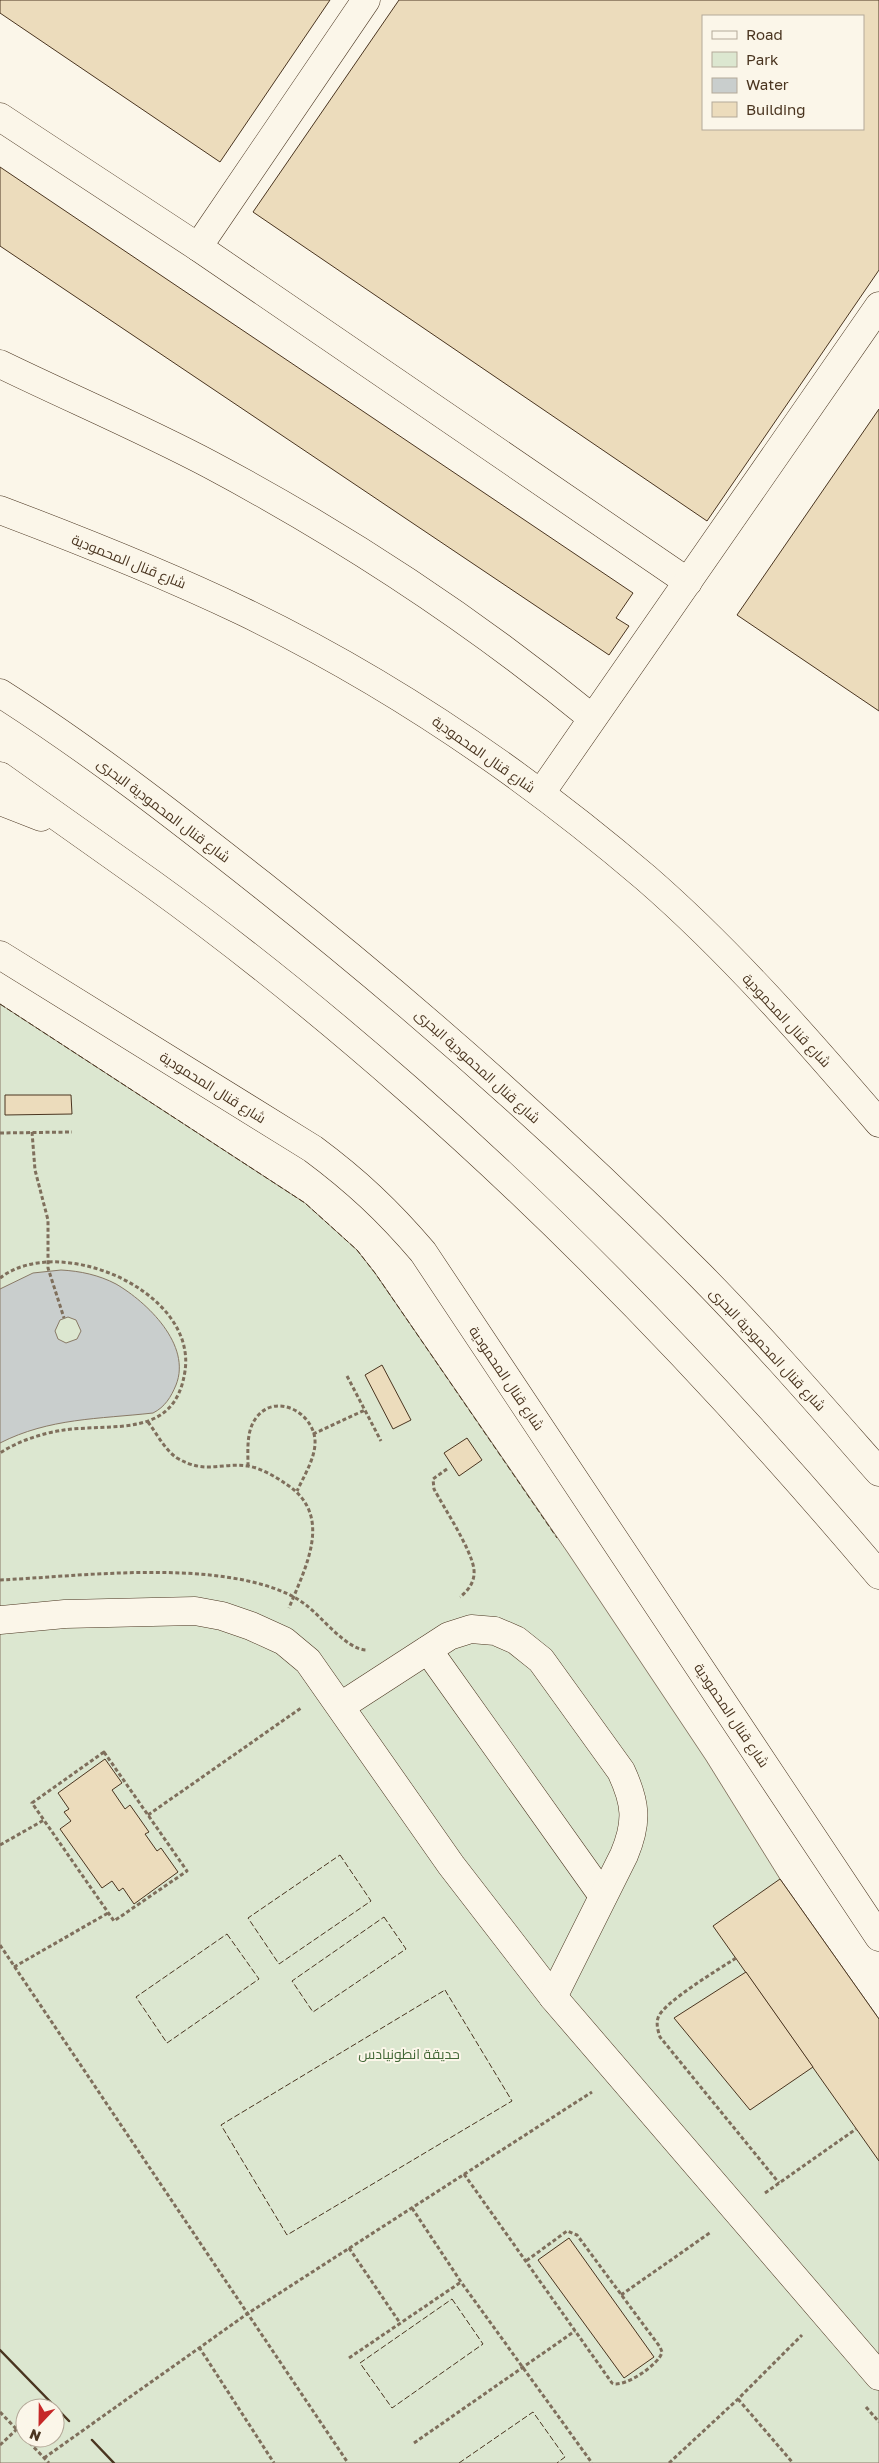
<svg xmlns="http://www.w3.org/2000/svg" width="879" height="2463" font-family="'Golos Text',Cairo,sans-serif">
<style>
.green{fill:#dce7d0;stroke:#887966;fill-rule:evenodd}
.water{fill:#c9cecd;stroke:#887966;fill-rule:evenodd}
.building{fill:#ecdcbc;stroke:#4a3520;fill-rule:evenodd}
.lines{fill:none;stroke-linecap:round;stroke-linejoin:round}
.minor-casing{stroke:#4a3520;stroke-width:29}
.major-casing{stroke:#4a3520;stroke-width:29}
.path{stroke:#7f6f5c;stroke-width:3;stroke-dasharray:4 2.5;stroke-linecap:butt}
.minor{stroke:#fbf6e9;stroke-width:28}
.major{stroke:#fbf6e9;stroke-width:28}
.fence{stroke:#4a3520;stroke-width:1;stroke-dasharray:6 2.5;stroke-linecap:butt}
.wall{stroke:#4a3520;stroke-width:2.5}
.labels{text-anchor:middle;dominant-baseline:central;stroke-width:4;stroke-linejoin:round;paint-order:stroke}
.street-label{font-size:14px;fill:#4a3520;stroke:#fbf6e9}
.park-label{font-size:14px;fill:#436837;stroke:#fbf6e9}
</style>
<rect width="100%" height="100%" fill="#fbf6e9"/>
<!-- green -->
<path class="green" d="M0 1004 305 1203 357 1250 375 1273 568 1553 706 1760 780 1879 879 2019V2463H0ZM25 2408H55V2438H25Z"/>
<!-- water -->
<path class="water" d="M61 1270C80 1271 99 1275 116 1284 147 1302 192 1345 176 1385 171 1397 165 1407 153 1413 99 1419 49 1418 0 1443V1289L33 1273ZM68 1317 76 1320 81 1331 77 1339 66 1343 58 1339 55 1331 60 1320Z"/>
<!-- building -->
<g class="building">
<path d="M0 0H330L220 162 0 13Z"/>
<path d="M399 0H879V270L707 521 253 212ZM703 16H863V129H703Z"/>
<path d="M0 167 633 593 616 618 629 626 609 655 0 246Z"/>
<path d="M879 409V711L737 615Z"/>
<path d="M5 1095H71L72 1114 5 1115Z"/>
<path d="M382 1365 411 1420 393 1429 365 1375Z"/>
<path d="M467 1438 482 1460 459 1476 444 1453Z"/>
<path d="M105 1759 122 1783 112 1790 125 1809 130 1805 149 1832 145 1834 157 1851 161 1848 178 1872 134 1904 123 1888 119 1891 112 1881 102 1888 60 1829 71 1821 64 1812 69 1809 58 1793Z"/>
<path d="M780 1879 879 2019V2161L713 1926Z"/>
<path d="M746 1972 813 2067 750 2110 674 2018Z"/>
<path d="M569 2238 654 2357 624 2378 538 2260Z"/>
</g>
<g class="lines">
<!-- minor casing -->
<g class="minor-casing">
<g id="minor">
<path d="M366 0 198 247 688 582"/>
<path d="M0 117 198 247"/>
<path d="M0 364C70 398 143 429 211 465 346 537 474 621 592 718"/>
<path d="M0 510C82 541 163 573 242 611 388 681 523 773 646 878 731 952 806 1038 879 1123"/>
<path d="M541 793 879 306"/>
<path d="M0 955 313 1149C356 1181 388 1211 423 1252L879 1937"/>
<path d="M0 1620 65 1614 195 1611 222 1616 251 1626 284 1641 308 1661 451 1865 553 1997 879 2376"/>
<path d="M428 1650 603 1896"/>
<path d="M341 1706 449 1636 471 1629 495 1631 516 1640 541 1660 621 1771C636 1803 638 1822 624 1855L553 1997"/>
</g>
</g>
<!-- major casing -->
<g class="major-casing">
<g id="major">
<path d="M0 693C91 751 177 818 262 885 416 1007 562 1136 700 1275 762 1338 820 1405 879 1472"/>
<path d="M0 776C50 812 101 847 151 883 240 947 326 1017 408 1089 579 1239 733 1402 879 1575"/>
<path d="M0 801 41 817"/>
</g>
</g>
<!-- path -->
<g class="path">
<path d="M32 1132 35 1170 48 1220V1268L64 1318"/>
<path d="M0 1133 72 1132"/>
<path d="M0 1278C59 1232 197 1291 185 1371 175 1439 115 1423 64 1430 43 1433 18 1441 0 1453"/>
<path d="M347 1376 381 1441"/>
<path d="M148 1422C157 1434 165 1450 177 1458 206 1475 221 1462 248 1466 261 1468 276 1477 286 1484 334 1515 306 1566 289 1608"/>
<path d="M313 1434 365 1410"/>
<path d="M248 1466C248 1451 246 1431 256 1418 275 1392 313 1412 315 1440 316 1457 304 1476 297 1491"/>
<path d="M447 1469 433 1479 434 1489C444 1508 472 1550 474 1570 475 1581 469 1590 460 1597"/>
<path d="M0 1580C82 1576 199 1561 276 1589 287 1593 297 1598 306 1605 322 1617 346 1649 366 1650"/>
<path d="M104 1752 187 1871 114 1921 32 1803Z"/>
<path d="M148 1815 301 1708"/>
<path d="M0 1845 44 1820"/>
<path d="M0 1945 348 2463"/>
<path d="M736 1958C721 1968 662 2003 658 2018 656 2024 658 2031 660 2037L779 2183"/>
<path d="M14 1967 108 1913"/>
<path d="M464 2174 612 2383C623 2389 660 2364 662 2352L660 2347 577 2235 567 2231 526 2261"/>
<path d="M765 2193 856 2129"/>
<path d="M412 2208 461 2282 592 2463"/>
<path d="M349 2248 400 2323"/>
<path d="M621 2295 711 2232"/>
<path d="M199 2347 274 2463"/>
<path d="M349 2358 461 2282"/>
<path d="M738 2399 793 2463"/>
<path d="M866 2407 879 2422"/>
<path d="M0 2412 25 2438"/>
<path d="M25 2438 49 2463"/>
<path d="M414 2443 575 2331"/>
<path d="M0 2445 17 2429"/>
<path d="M44 2458 247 2314 592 2092"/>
<path d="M669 2463 738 2399 802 2335"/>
</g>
<!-- minor -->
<use href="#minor" class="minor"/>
<!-- major -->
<use href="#major" class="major"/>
<!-- fence -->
<g class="fence">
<path d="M0 1004 305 1203 357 1250 375 1273 557 1538"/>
<path d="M340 1855 371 1901 279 1964 248 1918Z"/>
<path d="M384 1917 406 1949 313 2012 292 1981Z"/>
<path d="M227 1934 259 1979 167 2043 136 1997Z"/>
<path d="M445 1990 512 2101 287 2235 221 2125Z"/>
<path d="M452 2299 483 2344 392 2408 360 2363Z"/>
<path d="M459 2463 533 2412 565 2457 557 2463"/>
</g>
<!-- wall -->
<g class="wall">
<path d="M0 2350 69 2421"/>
<path d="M92 2440 114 2463"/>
</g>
</g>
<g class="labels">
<!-- street labels -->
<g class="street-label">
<text transform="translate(129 561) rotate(22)">شارع قنال المحمودية</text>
<text transform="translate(484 754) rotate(35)">شارع قنال المحمودية</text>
<text transform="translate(164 810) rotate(37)">شارع قنال المحمودية البحرى</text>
<text transform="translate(787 1020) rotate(47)">شارع قنال المحمودية</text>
<text transform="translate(478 1066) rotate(42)">شارع قنال المحمودية البحرى</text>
<text transform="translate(213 1087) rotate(32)">شارع قنال المحمودية</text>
<text transform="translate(768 1349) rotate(47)">شارع قنال المحمودية البحرى</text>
<text transform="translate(507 1378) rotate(56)">شارع قنال المحمودية</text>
<text transform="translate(732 1715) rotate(56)">شارع قنال المحمودية</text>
</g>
<!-- park labels -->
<g class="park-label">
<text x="409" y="2053">حديقة انطونيادس</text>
</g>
</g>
<!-- legend -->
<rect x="702" y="15" width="162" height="115" fill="#fbf6e9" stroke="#b4a999"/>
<rect x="712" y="31" width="25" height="8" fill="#fbf6e9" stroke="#b4a999"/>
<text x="746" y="40" font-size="15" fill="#4a3520">Road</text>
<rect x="712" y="52" width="25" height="15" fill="#dce7d0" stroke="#b4a999"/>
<text x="746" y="65" font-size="15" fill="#4a3520">Park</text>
<rect x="712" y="78" width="25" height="15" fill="#c9cecd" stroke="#b4a999"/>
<text x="746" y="90" font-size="15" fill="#4a3520">Water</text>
<rect x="712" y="102" width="25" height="15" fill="#ecdcbc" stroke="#b4a999"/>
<text x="746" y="115" font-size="15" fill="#4a3520">Building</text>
<!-- north arrow -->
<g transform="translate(40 2423) rotate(202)"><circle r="24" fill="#fbf6e9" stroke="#b4a999"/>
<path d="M0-4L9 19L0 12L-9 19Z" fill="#c62828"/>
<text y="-8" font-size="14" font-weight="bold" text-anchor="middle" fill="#4a3520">N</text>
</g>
</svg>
